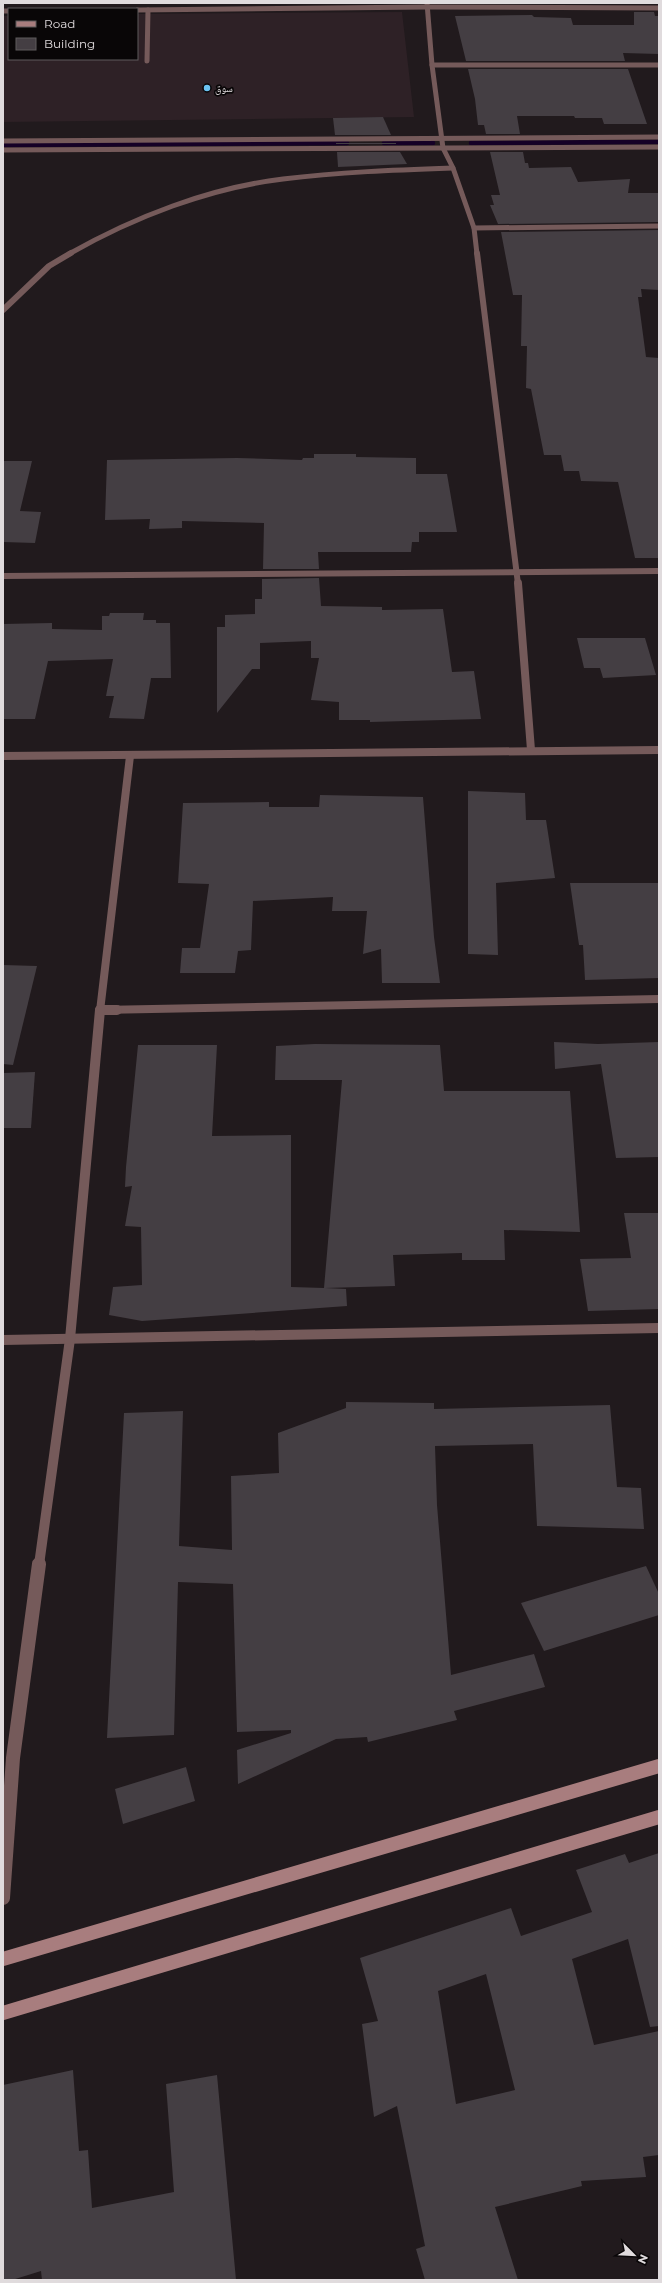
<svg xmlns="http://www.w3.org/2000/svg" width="662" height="2283" font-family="Montserrat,'Noto Naskh Arabic',sans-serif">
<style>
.built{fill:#2e2126}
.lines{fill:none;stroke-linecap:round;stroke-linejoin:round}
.stream{stroke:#150026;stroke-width:4.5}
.building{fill:#443e43;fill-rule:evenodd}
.lane{stroke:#755a5a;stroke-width:5}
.street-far4{stroke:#755a5a;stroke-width:5}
.street-far3{stroke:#755a5a;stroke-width:6}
.street-far2{stroke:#755a5a;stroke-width:8}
.street-far1{stroke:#755a5a;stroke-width:10}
.street{stroke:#755a5a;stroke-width:14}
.secondary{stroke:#a87d7e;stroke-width:14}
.poi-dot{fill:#6bc3f2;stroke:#090607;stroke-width:1.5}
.labels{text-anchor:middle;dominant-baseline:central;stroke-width:3.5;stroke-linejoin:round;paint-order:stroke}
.far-poi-label{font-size:10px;fill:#e0dbdd;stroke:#090607;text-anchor:start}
</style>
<rect width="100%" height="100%" fill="#211a1d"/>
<!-- built -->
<path class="built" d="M402 12 414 117 3 122V16H9V59H137V14Z"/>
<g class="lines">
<!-- stream -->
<g class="stream">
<path d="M384 143H433"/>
<path d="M471 143 659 142"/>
<path d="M3 145 347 143"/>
</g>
</g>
<!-- building -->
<g class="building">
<path d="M634 12H654L655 16H659V54L623 53 625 61H466L455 16 532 15 534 17 571 18 573 25H634Z"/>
<path d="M468 69H628L647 124H604L602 118H575L574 116H517L520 134H486L484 125H478L475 99Z"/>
<path d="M383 117 391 135H335L333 118Z"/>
<rect x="336" y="143" width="60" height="1"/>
<path d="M337 152H400L407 164 338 167Z"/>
<path d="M490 152H523L525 163H528L529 168 571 167 578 182 630 179 628 193H659V222L498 224 490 205H494L491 195H500Z"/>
<path d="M659 230V290L641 289 642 297H638L646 357 659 358V558H635L618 482 581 481 579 471H564L561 455H544L531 389 526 388 527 346H521L522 295H513L501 232Z"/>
<path d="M314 454H356V457L416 458V474H447L457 532H419V542H412L411 552H318L319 569H263L264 523 182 521V528L149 529 150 519 105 520 107 460 237 458 302 460 303 458H314Z"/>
<path d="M3 461H32L20 511 41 512 35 543 3 542Z"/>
<path d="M319 578 321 606 382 607V610L443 609 452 672 474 671 481 719 370 722V720H339V702L311 700 319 658H311V641L260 643V669H252L217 713V627H225V615L255 614V599H262V579Z"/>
<path d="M110 613H144L143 620H156V623H170L171 678H151L144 719 109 718 114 696H106L113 659 48 661 35 719H3V624L52 623V629L102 630V616H109Z"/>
<path d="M577 638H645L656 675 603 678 600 668H584Z"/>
<path d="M468 791 525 793 526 820H546L555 878 496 883 498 955 468 954Z"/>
<path d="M320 795 423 797 434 937 440 983H382L381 949 363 954 367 911H332L333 897 253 901 251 950 238 951 235 973H180L182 948H200L209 884 178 883 183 803 269 802V807H319Z"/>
<path d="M570 883H659V978L585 980 583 945H579Z"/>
<path d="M3 965 37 966 13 1065 3 1064Z"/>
<path d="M554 1042 598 1044 659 1042V1157L616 1158 601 1064 555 1069Z"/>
<path d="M315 1044 440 1045 444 1091H570L580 1232 504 1230 505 1260H462V1253L393 1255 395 1286 325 1288 346 1289 347 1306 142 1321 109 1315 113 1287 142 1285 141 1227 125 1226 132 1186 125 1187 126 1167 138 1045H217L212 1136 291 1135V1287L324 1288 342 1080H275L276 1046Z"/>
<path d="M35 1072 31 1128H3V1073Z"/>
<path d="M624 1213H659V1309L588 1311 580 1259 631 1258Z"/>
<path d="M346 1402 434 1403V1409L610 1405 617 1487 641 1488 644 1529 537 1526 533 1444 435 1446 437 1505 451 1675 534 1654 545 1687 454 1711 457 1720 368 1742 367 1737 336 1739 238 1784 237 1750 291 1733V1730L237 1732 233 1584 178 1582 174 1735 107 1738 124 1413 183 1411 179 1546 232 1550 231 1476 279 1473 278 1433 346 1408Z"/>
<path d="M646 1566 659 1594V1615L544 1651 521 1603Z"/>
<path d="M186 1767 195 1801 123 1824 115 1789Z"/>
<path d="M659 1853V2026L650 2027 628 1939 572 1959 594 2045 659 2031V2155L643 2157 646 2177 581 2181 582 2186 495 2207 518 2280H425L416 2249 425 2246 397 2106 374 2117 362 2024 378 2021 360 1958 511 1908 521 1936 592 1912 576 1870 625 1854 629 1863ZM486 1974 515 2090 456 2104 438 1991Z"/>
<path d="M73 2070 79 2151 88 2150 92 2208 174 2192 166 2084 217 2075 236 2280H42L41 2271 12 2280H3V2085Z"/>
</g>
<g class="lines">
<!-- lane -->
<path class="lane" d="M147 61 148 10"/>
<!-- street-far4 -->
<g class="street-far4">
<path d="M427 3 432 65H659"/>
<path d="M137 10 427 7 659 8"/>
<path d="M3 11H9"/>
<path d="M432 65 443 148 453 168 474 228 477 254"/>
<path d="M3 141 659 137"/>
<path d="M3 150 659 147"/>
<path d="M474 228 659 226"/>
<path d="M69 254C134 217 209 188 283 179 339 172 396 170 453 168"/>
</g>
<!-- street-far3 -->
<g class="street-far3">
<path d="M477 253 518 584"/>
<path d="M3 310 49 266 71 253"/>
<path d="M3 576 659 571"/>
</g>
<!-- street-far2 -->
<g class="street-far2">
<path d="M518 583 531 750"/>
<path d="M3 756 659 750"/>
<path d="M100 1010 659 999"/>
<path d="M100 1011 130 756"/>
</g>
<!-- street-far1 -->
<g class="street-far1">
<path d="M100 1010H117"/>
<path d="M3 1340 659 1328"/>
<path d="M39 1565 70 1339 100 1010"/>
</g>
<!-- street -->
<path class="street" d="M3 1898 13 1758 39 1564"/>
<!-- secondary -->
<g class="secondary">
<path d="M3 1959 659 1766"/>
<path d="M3 2013 659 1817"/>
</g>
</g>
<!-- markers -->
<circle class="poi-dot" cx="207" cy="88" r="4"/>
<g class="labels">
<!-- far-poi labels -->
<g class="far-poi-label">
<text x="215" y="88">سوق</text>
</g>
</g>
<!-- border -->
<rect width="662" height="2283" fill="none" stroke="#e0dbdd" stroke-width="8"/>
<!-- legend -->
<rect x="8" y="8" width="130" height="52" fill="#090607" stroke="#5f5b5d"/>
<rect x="16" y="21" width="20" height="6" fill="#a87d7e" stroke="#5f5b5d"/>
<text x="44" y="28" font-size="12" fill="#e0dbdd">Road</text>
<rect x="16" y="38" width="20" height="12" fill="#443e43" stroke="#5f5b5d"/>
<text x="44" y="48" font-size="12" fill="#e0dbdd">Building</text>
<!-- north arrow -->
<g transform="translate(634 2255) rotate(114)" stroke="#090607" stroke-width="3" paint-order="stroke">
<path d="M0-3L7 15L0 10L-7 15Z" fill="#e0dbdd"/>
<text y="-6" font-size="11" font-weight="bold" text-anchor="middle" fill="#e0dbdd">N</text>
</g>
</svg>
